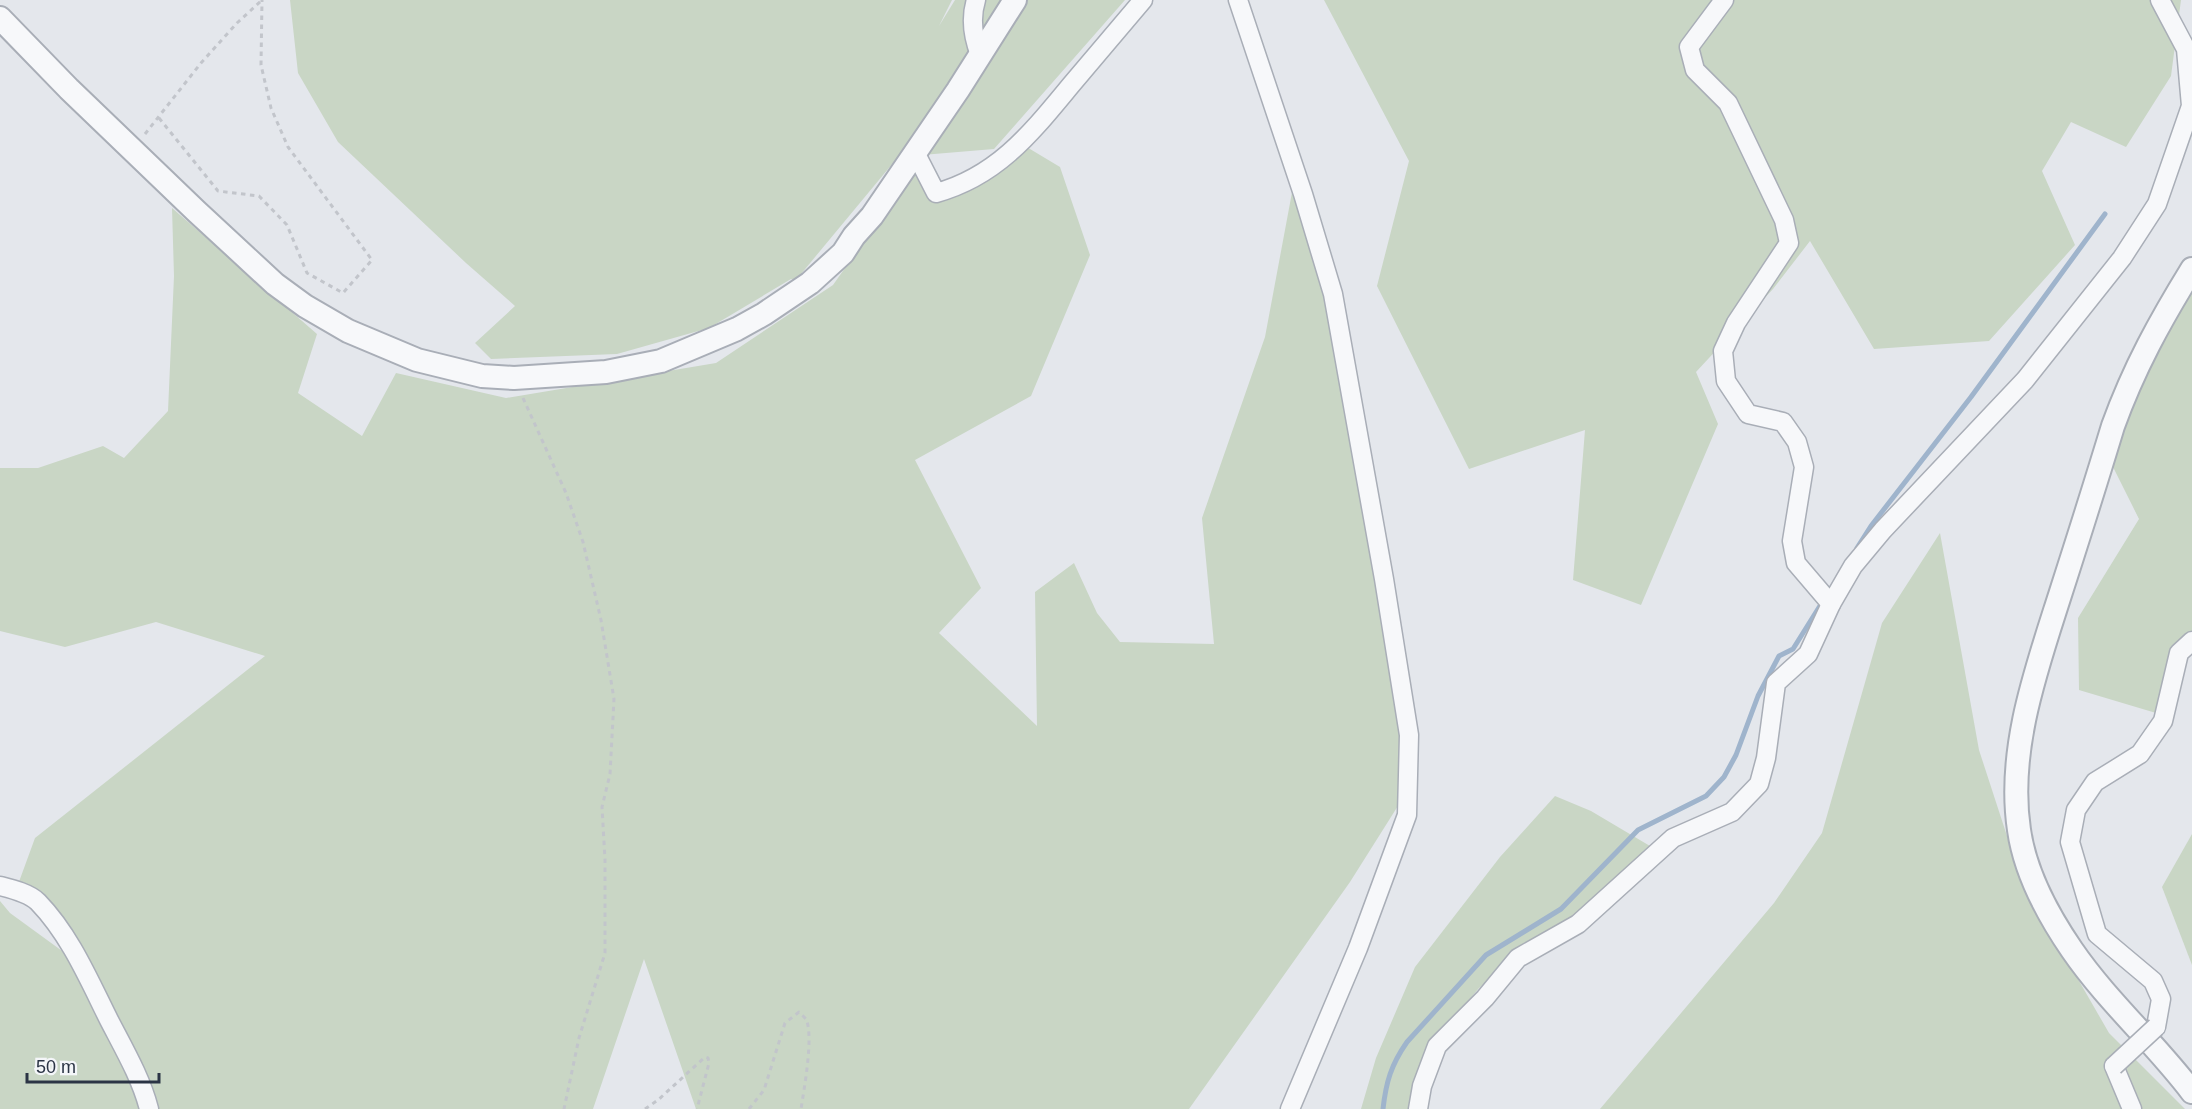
<svg xmlns="http://www.w3.org/2000/svg" width="2192" height="1109" font-family="Arial,sans-serif">
<style>
.green{fill:#c9d6c5}
.lines{fill:none;stroke-linecap:round;stroke-linejoin:round}
.stream{stroke:#9fb4cc;stroke-width:5}
.minor-casing{stroke:#a9aeb7;stroke-width:21}
.tertiary-casing{stroke:#a9aeb7;stroke-width:26}
.path{stroke:#c2c5cb;stroke-width:3;stroke-dasharray:4.5 4.5;stroke-linecap:butt}
.minor{stroke:#f7f8fa;stroke-width:18}
.tertiary{stroke:#f7f8fa;stroke-width:22}
.minor-bridge-casing{stroke:#a9aeb7;stroke-width:21;stroke-linecap:butt}
.minor-bridge{stroke:#f7f8fa;stroke-width:18}
</style>
<rect width="100%" height="100%" fill="#e4e7ec"/>
<!-- green -->
<g class="green">
<path d="M290 0H952L939 26 955 0H1125L994 149 898 157 796 280 791 279 709 328 617 354 491 359 475 343 515 306 466 263 338 142 298 73Z"/>
<path d="M1324 0H2181L2171 76 2126 147 2071 122 2042 171 2075 245 1989 341 1874 349 1810 241 1773 289 1696 372 1718 424 1641 605 1573 580 1585 430 1469 469 1377 286 1409 161Z"/>
<path d="M1025 146 1060 167 1090 255 1031 396 915 460 981 588 939 633 1037 726 1035 592 1074 563 1097 613 1120 642 1214 644 1202 518 1265 337 1296 171 1341 334 1388 547 1408 790 1350 882 1189 1109H696L644 959 593 1109H0V901L10 913 80 964 16 890 35 838 265 656 156 622 65 647 0 631V468H38L103 446 124 458 168 411 174 276 172 208 317 334 298 393 362 436 396 373 506 398 716 363 833 285 920 162 936 192Z"/>
<path d="M2192 268V635L2156 713 2079 690 2078 618 2139 519 2105 451Z"/>
<path d="M1940 533 1979 750 2022 882 2109 1033 2185 1109H1600L1774 903 1822 833 1882 623Z"/>
<path d="M1555 796 1591 811 1650 846 1595 909 1526 949 1479 988 1428 1049 1418 1109H1361L1376 1058 1415 967 1500 857Z"/>
<path d="M2192 834V965L2162 887Z"/>
</g>
<g class="lines">
<!-- stream -->
<g class="stream">
<path d="M1857 548 1871 526 1971 397 2105 214"/>
<path d="M1383 1109C1386 1082 1391 1065 1407 1042L1486 955 1561 909 1638 830 1706 796 1724 777 1736 755 1758 696 1779 656 1793 649 1823 601"/>
</g>
<!-- minor casing -->
<g class="minor-casing">
<g id="minor">
<path d="M976 0C970 19 973 37 980 55"/>
<path d="M1238 0 1303 194 1333 294 1384 579 1409 735 1407 815 1358 948 1290 1109"/>
<path d="M1724 0 1689 47 1695 70 1728 103 1784 220 1789 243 1736 323 1723 351 1726 381 1748 414 1783 422 1797 442 1804 467 1792 541 1796 563 1831 604"/>
<path d="M915 152 936 193C998 176 1032 132 1071 85 1095 57 1119 28 1143 0"/>
<path d="M0 886C12 889 29 893 38 902 70 935 89 980 109 1020 124 1049 141 1078 149 1109"/>
<path d="M2156 1027 2161 999 2153 981 2097 934 2070 842 2076 810 2095 782 2140 754 2163 721 2179 653 2192 641"/>
<path d="M2114 1066 2132 1109"/>
<path d="M1418 1109 1422 1086 1437 1046 1485 998 1518 958 1578 924 1673 838 1732 812 1759 784 1766 758 1776 683 1808 654 1831 604 1853 566 1883 530 2025 380 2122 258 2157 204 2191 106 2186 49 2160 0"/>
</g>
</g>
<!-- tertiary casing -->
<g class="tertiary-casing">
<g id="tertiary">
<path d="M0 18 69 89 196 211 275 284 305 306 348 331 417 360 482 376 514 378 606 372 661 361 737 329 764 314 810 283 843 253 854 236 872 216 958 90 1015 0"/>
<path d="M2192 269C2160 321 2134 368 2113 426 2096 482 2078 539 2060 595 2036 670 2007 751 2019 830 2025 872 2048 915 2072 950 2107 1001 2155 1043 2192 1092"/>
</g>
</g>
<!-- path -->
<g class="path">
<path d="M159 118 218 191 259 196 287 225 307 273 343 293 372 260 288 147 271 108 261 65 262 0"/>
<path d="M145 134 201 63 237 23 261 1"/>
<path d="M523 398 566 493 583 542 601 620 614 699 610 774 602 807 605 860V953L579 1038 564 1109"/>
<path d="M645 1109 658 1100 705 1057 708 1058 709 1063 697 1109"/>
<path d="M749 1109 764 1090 785 1023 799 1012C800 1013 805 1018 806 1019 814 1036 804 1089 801 1109"/>
</g>
<!-- minor -->
<use href="#minor" class="minor"/>
<!-- tertiary -->
<use href="#tertiary" class="tertiary"/>
<!-- minor-bridge casing -->
<g class="minor-bridge-casing">
<path id="minor-bridge" d="M2114 1066 2156 1027"/>
</g>
<!-- minor-bridge -->
<use href="#minor-bridge" class="minor-bridge"/>
</g>
<!-- scale -->
<path d="M27 1073v9h132v-9" fill="none" stroke="#2b3445" stroke-width="3"/>
<text x="36" y="1073" font-size="18" fill="#2b3445" stroke="#f4f6f9" stroke-width="4.5" paint-order="stroke">50 m</text>
</svg>
